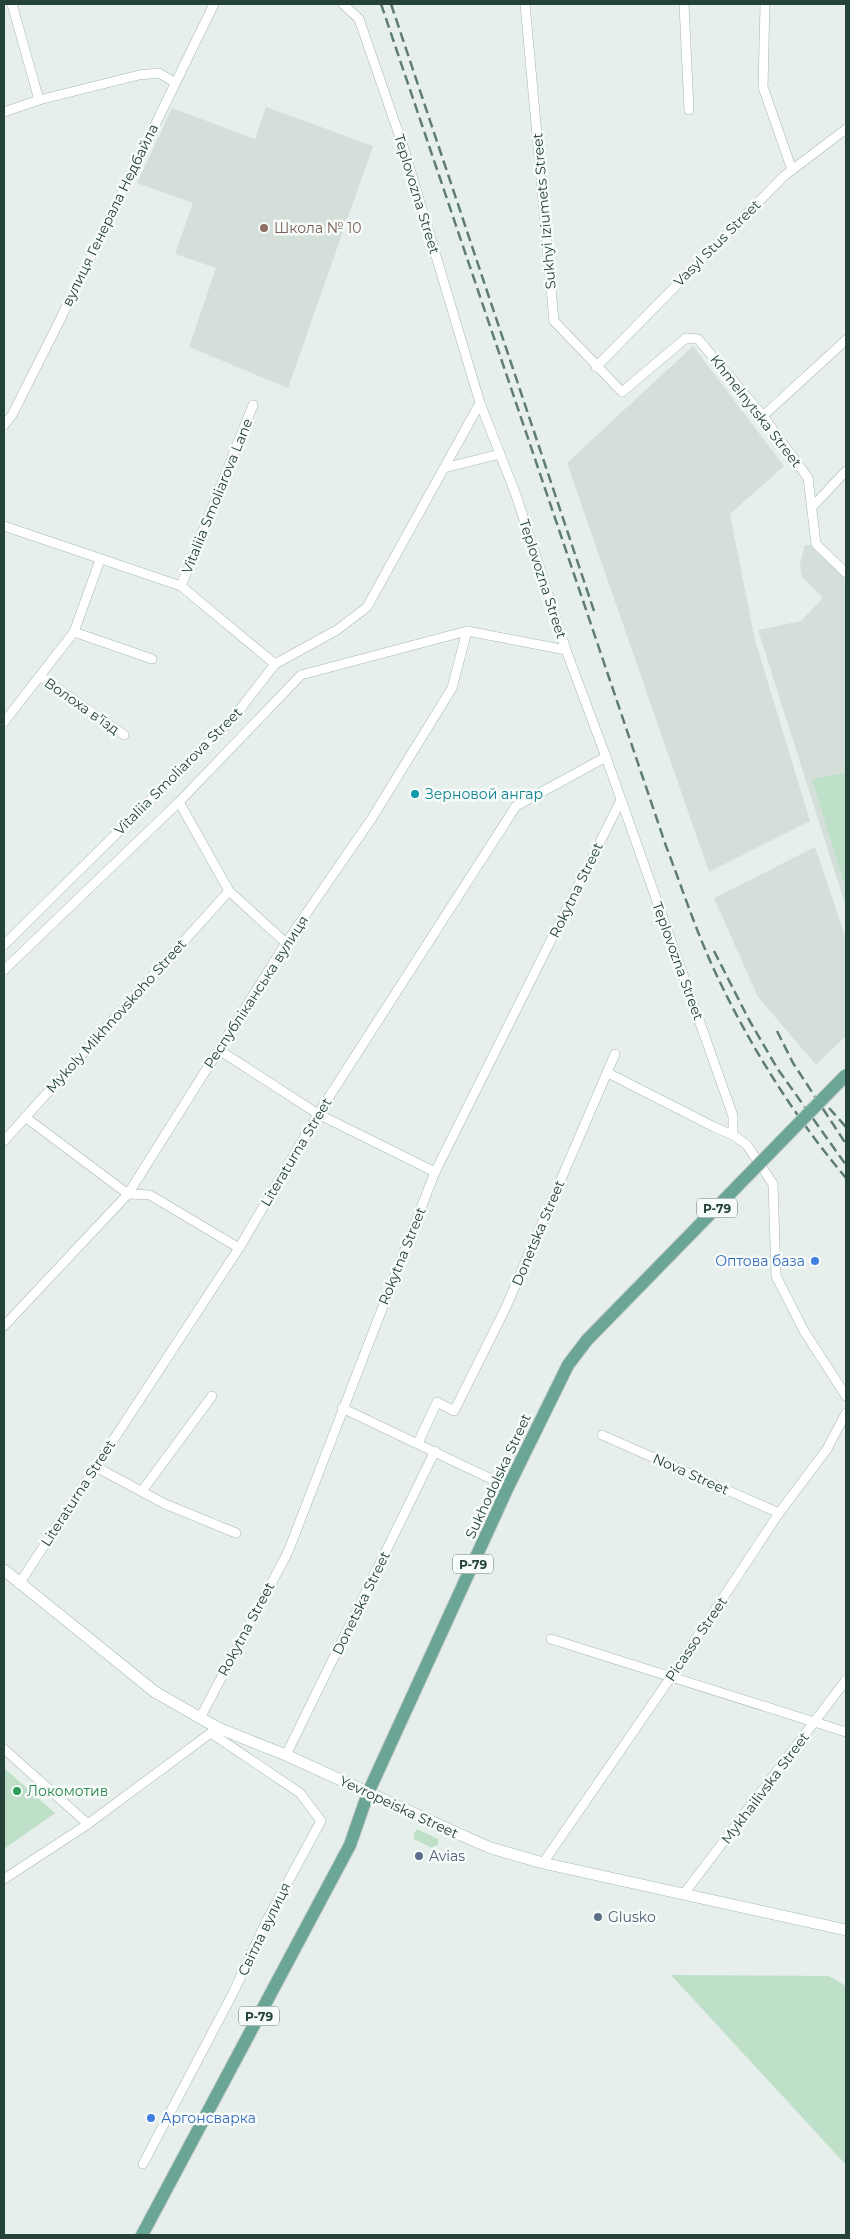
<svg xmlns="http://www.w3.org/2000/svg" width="850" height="2239" font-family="Montserrat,sans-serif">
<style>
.built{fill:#d4dfda}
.green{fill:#bfe0c8}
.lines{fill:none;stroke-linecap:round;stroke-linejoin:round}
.street-casing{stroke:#a8b8b2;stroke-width:10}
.secondary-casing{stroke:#a4bbb3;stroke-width:12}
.primary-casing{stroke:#c2cac8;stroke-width:14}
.street{stroke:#fff;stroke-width:9}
.secondary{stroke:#fff;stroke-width:11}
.primary{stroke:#6aa596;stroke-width:12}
.rail{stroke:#5f7d75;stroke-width:2.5;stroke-dasharray:10 5;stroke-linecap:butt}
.primary-bridge-casing{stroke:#c2cac8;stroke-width:14;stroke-linecap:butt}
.primary-bridge{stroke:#6aa596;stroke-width:12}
.education-dot{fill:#8d6e63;stroke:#f7fbf9;stroke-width:2}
.culture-dot{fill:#0f9aa8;stroke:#f7fbf9;stroke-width:2}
.shop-dot{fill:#3f7fe0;stroke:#f7fbf9;stroke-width:2}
.leisure-dot{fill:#2e9e5b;stroke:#f7fbf9;stroke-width:2}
.service-dot{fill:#5c6f8a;stroke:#f7fbf9;stroke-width:2}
.labels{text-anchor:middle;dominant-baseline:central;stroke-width:5;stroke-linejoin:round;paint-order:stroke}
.shield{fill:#f7fbf9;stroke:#637a73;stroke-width:1}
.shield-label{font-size:12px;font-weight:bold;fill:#24423a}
.street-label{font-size:14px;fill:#24423a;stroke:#f7fbf9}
.education-label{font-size:14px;fill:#785e54;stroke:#f7fbf9;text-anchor:start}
.culture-label{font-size:14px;fill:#0d838f;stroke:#f7fbf9;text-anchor:start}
.shop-label{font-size:14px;fill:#366cbe;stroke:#f7fbf9;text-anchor:end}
.leisure-label{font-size:14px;fill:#27864d;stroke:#f7fbf9;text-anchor:start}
.service-label{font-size:14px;fill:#4e5e75;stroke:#f7fbf9;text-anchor:start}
</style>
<rect width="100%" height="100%" fill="#e6efeb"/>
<!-- built -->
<g class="built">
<path d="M266 107 373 146 288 388 189 347 216 268 175 254 193 203 137 183 172 108 255 139Z"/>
<path d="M693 346 784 466 730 514 755 640 810 821 709 872 567 463Z"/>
<path d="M805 545H813L846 577V907L758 630 801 621 823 598 802 577 800 564Z"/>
<path d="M815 847 846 939V1036L816 1065 758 997 714 898Z"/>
</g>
<!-- green -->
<g class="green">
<path d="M846 773V890L812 779Z"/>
<path d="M4 1768 55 1813 4 1849Z"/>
<path d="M417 1829 438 1839V1844L432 1848 414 1839V1833Z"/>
<path d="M671 1975 829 1976 846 1986V2165Z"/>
</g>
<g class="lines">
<!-- street casing -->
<g class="street-casing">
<g id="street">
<path d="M12 4 39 100"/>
<path d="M343 4 359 19 404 149 480 403 516 495 566 650 606 757 733 1116V1135L747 1145 773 1184 776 1276 804 1331 846 1396"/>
<path d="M525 4 554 321 622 392 686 338 698 339 763 416 808 478 816 544 846 573"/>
<path d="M684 4 689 110"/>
<path d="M765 4 763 87 792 170"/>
<path d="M4 112 39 100 139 75 159 73 174 82"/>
<path d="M596 367 784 176 846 129"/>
<path d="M763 416 846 340"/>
<path d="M4 425 12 415 57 326 214 4"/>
<path d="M444 468 500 454"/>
<path d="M813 506 846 471"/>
<path d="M4 526 181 586 275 664"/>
<path d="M181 586 253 405"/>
<path d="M74 632 152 659"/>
<path d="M40 676 124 735"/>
<path d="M4 722 74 632 100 560"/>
<path d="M179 802 229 891 286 943"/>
<path d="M4 945 234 717 275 664 337 630 367 607 480 403"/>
<path d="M4 970 179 802 301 675 467 631 566 650"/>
<path d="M219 1050 318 1114 435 1172"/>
<path d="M608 1073 714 1127 733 1135"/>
<path d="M25 1117 128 1194 150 1195 239 1248"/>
<path d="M4 1141 229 891"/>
<path d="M4 1326 128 1194 286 943 372 818 452 688 467 631"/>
<path d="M342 1408 508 1487"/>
<path d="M602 1435 779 1513"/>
<path d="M418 1443 437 1402 454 1411 506 1307 615 1054"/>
<path d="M96 1467 165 1504 236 1533"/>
<path d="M142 1491 212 1396"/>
<path d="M19 1584 239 1248 318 1114 516 806 606 757"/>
<path d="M551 1639 846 1732"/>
<path d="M200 1718 288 1552 435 1172 621 800"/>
<path d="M4 1749 88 1824"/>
<path d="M286 1755 435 1451"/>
<path d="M543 1863 671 1677 779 1513 827 1449 846 1413"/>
<path d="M4 1879 88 1824 216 1729"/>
<path d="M683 1895 846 1680"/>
<path d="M143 2164 233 1993 266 1922 321 1821 300 1793 211 1733"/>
</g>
</g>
<!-- secondary casing -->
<g class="secondary-casing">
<path id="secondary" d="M4 1570 155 1692 218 1728 286 1755 470 1839 491 1848 543 1863 846 1930"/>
</g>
<!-- primary casing -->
<g class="primary-casing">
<path id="primary" d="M142 2235 350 1845 368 1793 508 1487 568 1365 587 1340"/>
</g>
<!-- street -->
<use href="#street" class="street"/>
<!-- secondary -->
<use href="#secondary" class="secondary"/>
<!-- primary -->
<use href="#primary" class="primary"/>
<!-- rail -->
<g class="rail">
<path d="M381 4 666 846C681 885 694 925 711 963 746 1040 792 1114 846 1178"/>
<path d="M391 4 594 611"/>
<path d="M714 951 748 1018 777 1068 846 1165"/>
<path d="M777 1031 793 1063 846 1144"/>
<path d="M829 1108 846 1127"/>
</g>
<!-- primary-bridge casing -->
<g class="primary-bridge-casing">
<path id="primary-bridge" d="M587 1340 846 1075"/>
</g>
<!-- primary-bridge -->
<use href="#primary-bridge" class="primary-bridge"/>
</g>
<!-- markers -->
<circle class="education-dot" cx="264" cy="228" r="5"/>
<circle class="culture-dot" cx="415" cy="794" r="5"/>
<g class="shop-dot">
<circle cx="815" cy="1261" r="5"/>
<circle cx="151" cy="2118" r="5"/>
</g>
<circle class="leisure-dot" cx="17" cy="1791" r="5"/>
<g class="service-dot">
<circle cx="419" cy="1856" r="5"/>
<circle cx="598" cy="1917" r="5"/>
</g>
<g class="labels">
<!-- shield labels -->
<g class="shield">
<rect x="697" y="1198.5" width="40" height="19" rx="4"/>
<rect x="453" y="1554.5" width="40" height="19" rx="4"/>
<rect x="239" y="2006.5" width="40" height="19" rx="4"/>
</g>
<g class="shield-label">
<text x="717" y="1208">Р-79</text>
<text x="473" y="1564">Р-79</text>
<text x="259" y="2016">Р-79</text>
</g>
<!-- street labels -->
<g class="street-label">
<text transform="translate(417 194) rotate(73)">Teplovozna Street</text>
<text transform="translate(544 211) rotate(-95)">Sukhyi Iziumets Street</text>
<text transform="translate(110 215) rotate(-64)">вулиця Генерала Недбайла</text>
<text transform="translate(717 243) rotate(-45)">Vasyl Stus Street</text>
<text transform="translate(756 411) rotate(52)">Khmelnytska Street</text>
<text transform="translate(217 496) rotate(-68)">Vitaliia Smoliarova Lane</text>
<text transform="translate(543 579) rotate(72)">Teplovozna Street</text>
<text transform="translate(82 706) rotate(35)">Волоха в’їзд</text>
<text transform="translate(178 771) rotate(-45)">Vitaliia Smoliarova Street</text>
<text transform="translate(576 890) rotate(-64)">Rokytna Street</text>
<text transform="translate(678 961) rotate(70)">Teplovozna Street</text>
<text transform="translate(256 992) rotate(-57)">Республіканська вулиця</text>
<text transform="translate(116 1016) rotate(-48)">Mykoly Mikhnovskoho Street</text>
<text transform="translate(296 1152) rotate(-59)">Literaturna Street</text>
<text transform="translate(538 1233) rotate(-67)">Donetska Street</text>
<text transform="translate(402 1256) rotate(-68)">Rokytna Street</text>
<text transform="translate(691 1474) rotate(24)">Nova Street</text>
<text transform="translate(498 1476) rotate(-65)">Sukhodolska Street</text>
<text transform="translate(78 1493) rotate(-57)">Literaturna Street</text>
<text transform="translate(361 1603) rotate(-64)">Donetska Street</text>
<text transform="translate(246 1629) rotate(-62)">Rokytna Street</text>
<text transform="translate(696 1639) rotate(-56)">Picasso Street</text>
<text transform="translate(765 1788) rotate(-53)">Mykhailivska Street</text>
<text transform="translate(399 1807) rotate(25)">Yevropeiska Street</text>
<text transform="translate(264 1929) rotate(-64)">Світла вулиця</text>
</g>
<!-- education labels -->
<g class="education-label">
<text x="274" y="228">Школа № 10</text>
</g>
<!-- culture labels -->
<g class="culture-label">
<text x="425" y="794">Зерновой ангар</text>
</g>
<!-- shop labels -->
<g class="shop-label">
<text x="805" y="1261">Оптова база</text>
<text x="161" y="2118" text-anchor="start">Аргонсварка</text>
</g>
<!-- leisure labels -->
<g class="leisure-label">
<text x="27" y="1791">Локомотив</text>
</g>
<!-- service labels -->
<g class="service-label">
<text x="429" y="1856">Avias</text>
<text x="608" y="1917">Glusko</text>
</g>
</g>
<!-- border -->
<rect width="850" height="2239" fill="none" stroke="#24423a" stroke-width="10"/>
</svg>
